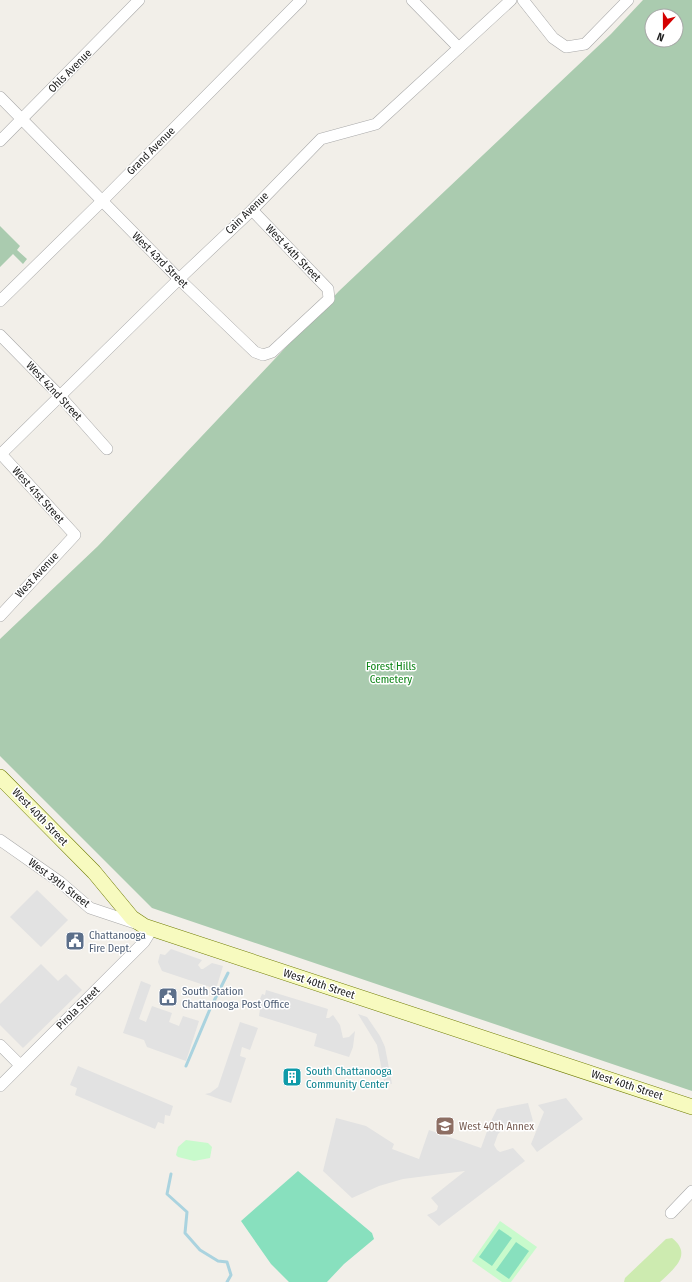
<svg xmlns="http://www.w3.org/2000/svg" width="692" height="1282" font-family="'Fira Sans Condensed',sans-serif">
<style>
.grass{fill:#cdebb0}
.cemetery{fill:#aacbaf;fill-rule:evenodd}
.park{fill:#c8facc}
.pitch{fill:#88e0be}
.parking{fill:#e2e2e2}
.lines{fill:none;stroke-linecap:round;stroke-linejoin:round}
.stream{stroke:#aad3df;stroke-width:3}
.minor-casing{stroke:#a9a9a9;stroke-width:12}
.secondary-casing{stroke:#707d05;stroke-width:16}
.minor{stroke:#fff;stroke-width:11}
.secondary{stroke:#f7fabf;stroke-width:15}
.labels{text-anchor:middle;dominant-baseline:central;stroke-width:3;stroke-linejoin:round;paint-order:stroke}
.street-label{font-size:11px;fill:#222;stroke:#fff}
.park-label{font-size:11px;fill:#0c8416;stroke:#fff}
.service-label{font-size:11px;fill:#4e5e75;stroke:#fff;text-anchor:start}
.culture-label{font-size:11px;fill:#0d838f;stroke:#fff;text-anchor:start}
.education-label{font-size:11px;fill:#785e54;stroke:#fff;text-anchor:start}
</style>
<rect width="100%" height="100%" fill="#f2efe9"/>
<!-- grass -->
<path class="grass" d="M672 1238C692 1254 676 1267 660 1282H624L625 1278 666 1239Z"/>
<!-- cemetery -->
<g class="cemetery">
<path d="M643 0H692V1091L152 908 0 756V639L98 546 339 291 611 34ZM652 16H676V40H652Z"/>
<path d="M0 226 20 246 17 250 27 259 23 264 13 254 0 267Z"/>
</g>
<!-- park -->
<g class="park">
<path d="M186 1140 208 1143 212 1147 210 1158 194 1161 178 1157 176 1155 178 1147Z"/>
<path d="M500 1221 537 1247 511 1282H502L472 1261Z"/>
</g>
<!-- pitch -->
<g class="pitch">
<path d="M298 1171 372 1233 374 1239 344 1264 327 1282H289L271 1264 241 1221Z"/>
<path d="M499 1229 512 1238 492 1266 479 1257Z"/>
<path d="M516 1242 529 1251 509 1279 496 1270Z"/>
</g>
<!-- parking -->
<g class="parking">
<path d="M37 890 68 920 41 947 10 917Z"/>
<path d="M171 949 202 960 198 965 201 969H203L212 963 223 966 216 989 162 971 158 962 160 954 165 955Z"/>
<path d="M41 964 58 981 66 974 82 990 23 1048 0 1025V1004Z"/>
<path d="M141 981 151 985 139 1019 146 1022 152 1006 172 1013 169 1022 179 1026 183 1016 199 1021 186 1061 147 1047 144 1040 123 1033Z"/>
<path d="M266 990 328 1009 326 1018H329L333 1015 340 1025 343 1038 349 1037 355 1031 353 1047 349 1057 314 1046 317 1034 259 1016 260 1009 257 1007 262 994 265 995Z"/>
<path d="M358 1014 367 1017 380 1036 385 1047 392 1084 384 1081 377 1045Z"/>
<path d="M240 1022 258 1028 250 1050 242 1047 240 1056 246 1058 231 1103 205 1094 210 1093 218 1087Z"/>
<path d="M78 1066 173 1106 170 1116 165 1115 164 1124 158 1122 155 1129 75 1095 77 1088 70 1085Z"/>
<path d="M566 1098 583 1119 537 1152 531 1144 544 1112 538 1105Z"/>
<path d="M528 1103 533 1121 508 1127 503 1129 498 1134 494 1145 497 1150 500 1152 513 1148 525 1161 439 1226 427 1215 434 1212 437 1210 438 1206 431 1198 465 1171 403 1179 379 1186 352 1198 323 1171 336 1118 366 1126 394 1144 392 1149 419 1159 429 1130 481 1148 490 1123 497 1109Z"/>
</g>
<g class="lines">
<!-- stream -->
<g class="stream">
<path d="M186 1066 210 1009 228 973"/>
<path d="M171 1174 167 1194 187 1212 185 1233 200 1250 218 1261 227 1262 231 1275 227 1282"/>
</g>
<!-- minor casing -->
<g class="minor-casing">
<g id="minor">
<path d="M412 0 459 48"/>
<path d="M523 0 553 38 566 47 585 44 628 0"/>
<path d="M0 97 179 279 255 352 263 355 272 352 329 299 328 289 252 210"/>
<path d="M0 141 139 0"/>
<path d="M0 301 102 201 301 0"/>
<path d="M0 335 60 396 107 449"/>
<path d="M0 455 179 279 252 210 321 139 376 124 511 0"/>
<path d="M0 616 75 535 1 454"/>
<path d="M0 840 60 882 90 908 138 924"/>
<path d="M0 1045 20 1065"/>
<path d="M0 1086 144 942 152 929"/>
<path d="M671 1213 692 1191"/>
</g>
</g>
<!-- secondary casing -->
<g class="secondary-casing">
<path id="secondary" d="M0 777 94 872 132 918 144 926 692 1107"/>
</g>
<!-- minor -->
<use href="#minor" class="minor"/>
<!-- secondary -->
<use href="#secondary" class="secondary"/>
</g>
<!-- icons -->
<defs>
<g id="civic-square" transform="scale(1)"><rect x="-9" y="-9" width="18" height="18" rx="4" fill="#5c6f8a" stroke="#fff"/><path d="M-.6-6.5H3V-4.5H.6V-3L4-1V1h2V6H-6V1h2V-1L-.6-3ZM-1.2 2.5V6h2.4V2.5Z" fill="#fff"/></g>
<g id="building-square" transform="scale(1)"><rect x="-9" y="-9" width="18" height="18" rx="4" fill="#0f9aa8" stroke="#fff"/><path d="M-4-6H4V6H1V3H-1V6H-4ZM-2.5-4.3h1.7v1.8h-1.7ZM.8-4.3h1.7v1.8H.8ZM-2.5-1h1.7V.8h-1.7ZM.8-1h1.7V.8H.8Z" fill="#fff"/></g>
<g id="school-square" transform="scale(1)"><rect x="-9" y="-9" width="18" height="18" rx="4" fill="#8d6e63" stroke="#fff"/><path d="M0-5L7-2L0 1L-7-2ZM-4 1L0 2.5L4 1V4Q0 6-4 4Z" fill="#fff"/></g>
</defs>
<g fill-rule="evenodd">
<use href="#civic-square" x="75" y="941"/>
<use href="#civic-square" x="168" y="997"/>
<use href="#building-square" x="292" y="1077"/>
<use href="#school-square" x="445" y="1126"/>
</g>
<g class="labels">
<!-- street labels -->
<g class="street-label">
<text transform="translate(70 71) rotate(-45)">Ohls Avenue</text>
<text transform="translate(151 151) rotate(-45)">Grand Avenue</text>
<text transform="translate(247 213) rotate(-44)">Cain Avenue</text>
<text transform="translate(293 253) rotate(46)">West 44th Street</text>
<text transform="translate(160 260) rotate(45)">West 43rd Street</text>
<text transform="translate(54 391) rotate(47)">West 42nd Street</text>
<text transform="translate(38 495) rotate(48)">West 41st Street</text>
<text transform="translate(37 575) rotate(-47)">West Avenue</text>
<text transform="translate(40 817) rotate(46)">West 40th Street</text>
<text transform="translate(59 883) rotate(37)">West 39th Street</text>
<text transform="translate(319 984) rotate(18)">West 40th Street</text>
<text transform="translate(78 1008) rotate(-45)">Pirola Street</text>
<text transform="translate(627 1085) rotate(18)">West 40th Street</text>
</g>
<!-- park labels -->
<g class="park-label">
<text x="391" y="666">Forest Hills<tspan x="391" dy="13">Cemetery</tspan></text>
</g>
<!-- service labels -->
<g class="service-label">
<text x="89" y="935">Chattanooga<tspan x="89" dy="13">Fire Dept.</tspan></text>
<text x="182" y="991">South Station<tspan x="182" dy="13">Chattanooga Post Office</tspan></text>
</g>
<!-- culture labels -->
<g class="culture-label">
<text x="306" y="1071">South Chattanooga<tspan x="306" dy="13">Community Center</tspan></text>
</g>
<!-- education labels -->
<g class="education-label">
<text x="459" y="1126">West 40th Annex</text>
</g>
</g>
<!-- north arrow -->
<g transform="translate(664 28) rotate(201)"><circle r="19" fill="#ffffff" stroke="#a7a7a7"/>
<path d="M0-3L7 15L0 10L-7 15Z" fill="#d40000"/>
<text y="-6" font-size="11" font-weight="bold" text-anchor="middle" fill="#222222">N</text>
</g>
</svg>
